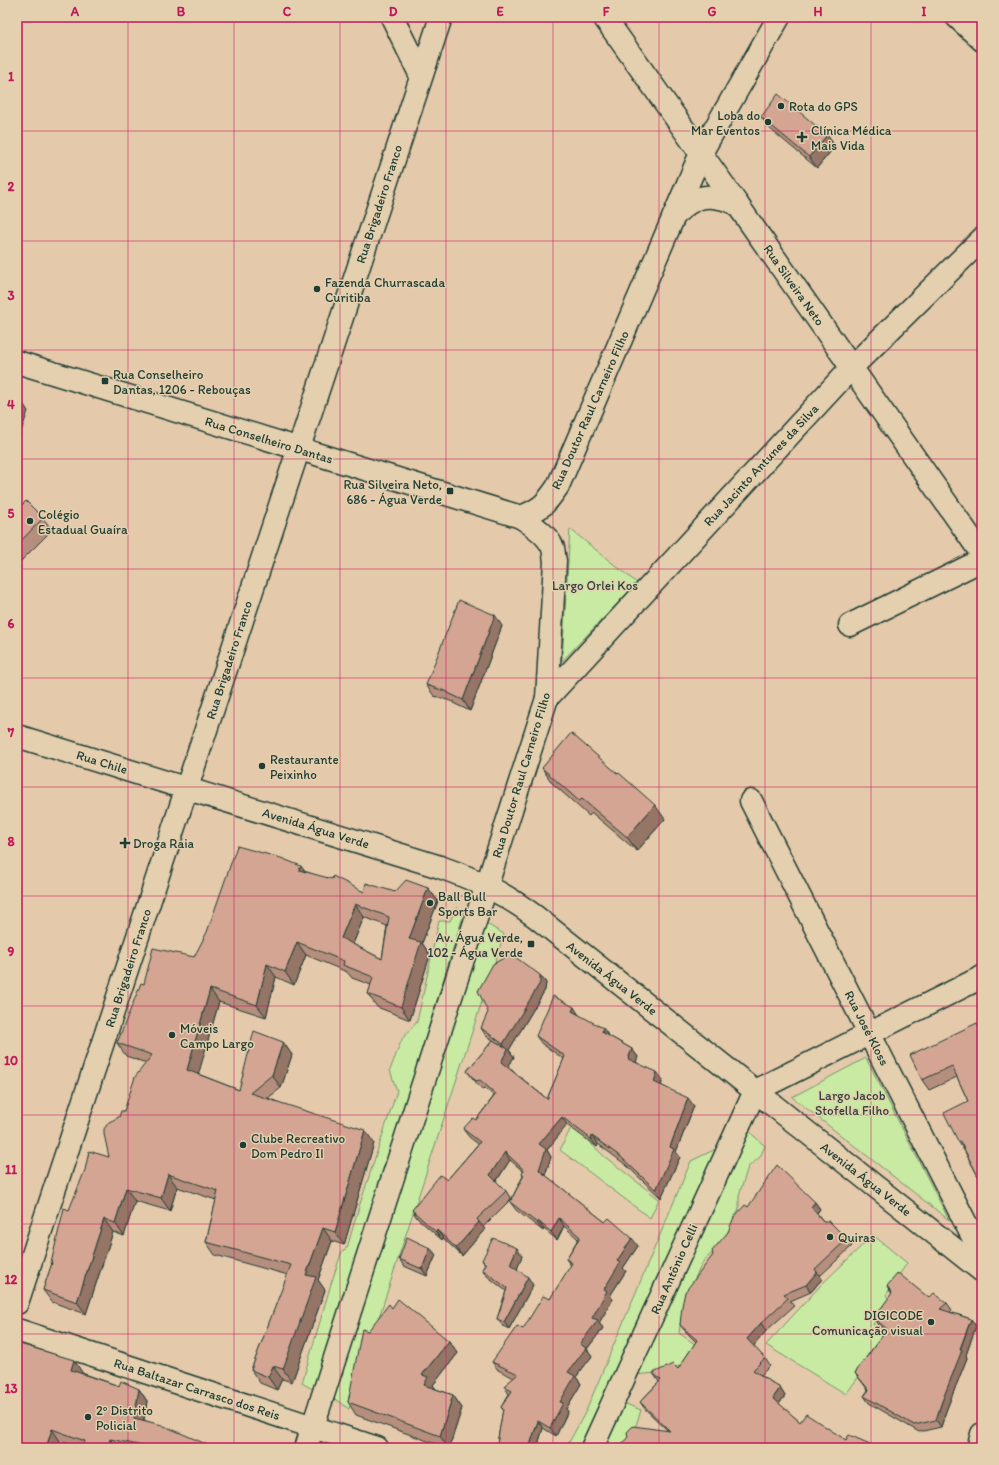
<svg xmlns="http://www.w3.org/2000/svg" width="999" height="1465" font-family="Itim,sans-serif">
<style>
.green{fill:#c9eaa2;stroke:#74946b}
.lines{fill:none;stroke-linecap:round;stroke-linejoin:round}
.minor-casing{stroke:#1f3d34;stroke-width:25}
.major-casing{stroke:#1f3d34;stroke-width:25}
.minor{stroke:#e4cfae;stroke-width:22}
.major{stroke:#e4cfae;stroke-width:22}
.wall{fill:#b68e7e;stroke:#1f3d34;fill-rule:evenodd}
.shaded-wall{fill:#947466;stroke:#1f3d34}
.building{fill:#d4a592;stroke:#1f3d34;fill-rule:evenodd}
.grid{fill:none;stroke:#c2185b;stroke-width:1;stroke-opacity:0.55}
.poi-dot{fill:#1f3d34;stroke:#e4cfae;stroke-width:1.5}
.labels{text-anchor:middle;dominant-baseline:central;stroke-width:3;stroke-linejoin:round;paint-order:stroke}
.poi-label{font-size:13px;fill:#1f3d34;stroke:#e4cfae;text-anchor:start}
.street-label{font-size:13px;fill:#1f3d34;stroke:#e4cfae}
.park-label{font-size:13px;fill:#28463a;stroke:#e4cfae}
.neatline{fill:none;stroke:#c2185b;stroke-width:1.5}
.grid-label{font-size:13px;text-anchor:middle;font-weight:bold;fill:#c2185b}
</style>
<rect width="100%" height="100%" fill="#e5c9ab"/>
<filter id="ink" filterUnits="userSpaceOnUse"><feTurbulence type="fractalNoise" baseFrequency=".025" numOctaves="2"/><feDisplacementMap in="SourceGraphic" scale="8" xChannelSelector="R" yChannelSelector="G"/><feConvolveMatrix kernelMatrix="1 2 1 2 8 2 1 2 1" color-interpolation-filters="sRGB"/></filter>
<g filter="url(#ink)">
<!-- green -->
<g class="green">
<path d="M570 529 637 583 562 661Z"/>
<path d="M457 907 464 913 316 1391 302 1383 331 1284 342 1251 347 1248 358 1210 397 1091 390 1070 402 1039 417 1022 439 921H450Z"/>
<path d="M469 914 504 934 349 1409 325 1392Z"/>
<path d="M866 1058 949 1220 792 1097Z"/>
<path d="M572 1126 605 1157 659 1199 650 1218 560 1150Z"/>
<path d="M743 1126 765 1146 760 1157 748 1167 739 1195V1207L732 1236 704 1260 690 1288 682 1312 679 1333 699 1347 682 1365 656 1373 633 1375Z"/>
<path d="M722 1146 584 1448H566L586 1411 691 1161Z"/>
<path d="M873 1235 907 1263 886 1295 891 1302 873 1324 886 1339 846 1394 766 1345 822 1284Z"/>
<path d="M618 1401 641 1410 633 1434 621 1448H598Z"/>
</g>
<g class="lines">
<!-- minor casing -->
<g class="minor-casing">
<g id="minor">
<path d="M392 17 421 76"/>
<path d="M604 17 737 204"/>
<path d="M957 17 982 40"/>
<path d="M674 216 701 153 779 17"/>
<path d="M850 625 982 560"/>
<path d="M547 698 851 368 982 239"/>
<path d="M751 801 982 1255"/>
<path d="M17 1330 377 1448"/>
<path d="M306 1448 547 698 555 561C554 557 554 552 553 548 547 534 532 525 521 517"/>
<path d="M592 1448 755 1091 982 977"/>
<path d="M978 1448 982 1434"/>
</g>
</g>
<!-- major casing -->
<g class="major-casing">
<g id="major">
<path d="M17 362 521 517C541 509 546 504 558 486L674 216C694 194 711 192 737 204L982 554"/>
<path d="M17 736 440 867C477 880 504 893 536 917L982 1271"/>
<path d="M17 1303 441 17"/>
</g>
</g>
<!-- minor -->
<use href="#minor" class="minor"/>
<!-- major -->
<use href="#major" class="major"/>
</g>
<!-- wall -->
<g class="wall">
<path d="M761 117 827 135 835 146 817 168 769 128Z"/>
<path d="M17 501 22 505 43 518 52 530 17 565Z"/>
<path d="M502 626 470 711 455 704 454 702 434 696 426 685Z"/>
<path d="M542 768 665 819 637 851 592 813 589 816 552 783Z"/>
<path d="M304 871 364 892H395L428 888 438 901 422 943 430 955 410 1020 377 1007 368 994 371 985 352 978 347 972 306 955 294 985 276 977 266 1017 219 1002 198 1074 239 1090 283 1042 292 1055 281 1088 268 1098 374 1143 344 1245 332 1241 318 1280 325 1290 292 1382 282 1379 277 1390 260 1383 251 1370 288 1275 215 1255 206 1242 216 1200 177 1187 170 1211 135 1201 124 1236 113 1232 86 1314 52 1302 43 1290 52 1264 51 1263 69 1210 109 1157 119 1117 124 1111 146 1063 126 1056 117 1043 144 984 194 957ZM364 917 387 926 382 959 353 944Z"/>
<path d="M540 975 546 983 545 990 509 1050 514 1057 508 1067 547 1099 564 1059 542 1044 536 1036 579 1015 609 1036 632 1049 638 1057 636 1062 663 1080 661 1085 694 1106 676 1152 680 1157 661 1198 626 1165 598 1144 597 1147 567 1125 547 1150 551 1157 545 1175 605 1222 638 1246 623 1268 626 1271 610 1296 613 1299 599 1323 603 1328 587 1349 592 1356 576 1377 581 1384 566 1409 568 1411 556 1436 543 1428 537 1448H500L497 1444 503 1410 501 1407 509 1394 504 1386 514 1378 498 1370 492 1362 550 1299 571 1266 566 1259 578 1239 564 1226 557 1240 544 1229 543 1231 516 1210 510 1202 523 1176 522 1174 524 1172 510 1160 496 1182 506 1191 511 1199 483 1227 485 1229 462 1256 443 1238 442 1240 417 1218 412 1210 447 1180 478 1144 469 1137 463 1129 476 1120 494 1096 485 1088 482 1089 473 1079 467 1071 493 1040 486 1036 481 1028Z"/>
<path d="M977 1023 982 1030V1181L978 1176 965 1152 958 1141 968 1101 957 1077 929 1090 922 1080Z"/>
<path d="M815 1202 820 1209 817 1213 823 1221 847 1239 852 1246 820 1276 822 1279 811 1292 790 1301 794 1306 766 1331 753 1346 765 1358 770 1366 761 1375 780 1388 785 1396 779 1404 800 1422 846 1440 667 1430 645 1409 640 1402 659 1382 653 1373 678 1369 696 1342 686 1332 680 1325 713 1255 728 1232 748 1207Z"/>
<path d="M430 1248 436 1255 427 1276 404 1266 399 1259Z"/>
<path d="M522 1256 517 1269 533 1285 509 1329 503 1326 497 1319 506 1291 487 1276 482 1269 485 1265 482 1260Z"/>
<path d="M887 1286 947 1303 952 1310 950 1312 971 1319 976 1326 966 1355 967 1358 946 1411 941 1427 919 1432 869 1403 864 1396 868 1390 855 1373 886 1330 879 1325 874 1318 892 1294Z"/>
<path d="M392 1308 449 1341 458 1353 433 1385 436 1389 453 1395 462 1408 449 1448H447L356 1415 348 1402 368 1331Z"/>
<path d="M82 1372V1373L119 1386 139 1389 147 1401 144 1420 209 1448H81L60 1441 17 1448Z"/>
</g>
<!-- shaded-wall -->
<g class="shaded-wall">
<path d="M827 135 835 146 817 168 809 157Z"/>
<path d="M20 399 28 411 17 444V408Z"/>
<path d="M495 615 502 626 470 711 463 700Z"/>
<path d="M655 805 665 819 637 851 627 837Z"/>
<path d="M301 866 310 879 299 870Z"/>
<path d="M428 888 438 901 422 943 430 955 410 1020 401 1007 409 939Z"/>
<path d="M355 904 364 917 350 951 341 938Z"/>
<path d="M297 942 306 955 294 985 285 972Z"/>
<path d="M267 964 276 977 266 1017 257 1005Z"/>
<path d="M540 975 546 983 545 990 509 1050 514 1057 506 1070 501 1062 507 1050 503 1044Z"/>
<path d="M210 989 219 1002 196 1083 187 1070Z"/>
<path d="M574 1007 579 1015 572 1011Z"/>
<path d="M977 1023 982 1030V1034Z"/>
<path d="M603 1028 609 1036 602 1032Z"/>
<path d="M283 1042 292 1055 281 1088 272 1075Z"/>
<path d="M632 1049 638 1057 634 1066 628 1059Z"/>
<path d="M657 1072 663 1080 659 1090 654 1082Z"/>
<path d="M688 1098 694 1106 676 1152 680 1157 661 1198 656 1190 670 1147Z"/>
<path d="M562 1117 567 1125 547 1150 551 1157 544 1178 539 1170V1144Z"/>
<path d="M365 1130 374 1143 344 1245 335 1232Z"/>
<path d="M592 1136 598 1144 597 1147 591 1139Z"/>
<path d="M505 1152 510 1160 495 1183 490 1175Z"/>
<path d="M168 1174 177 1187 170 1211 161 1198Z"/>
<path d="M126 1188 135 1201 124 1236 115 1223Z"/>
<path d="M815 1202 820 1209 816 1214 811 1207Z"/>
<path d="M559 1218 564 1226 557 1240 551 1232Z"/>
<path d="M104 1219 113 1232 86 1314 77 1302Z"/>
<path d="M538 1221 544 1229 543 1231 537 1223Z"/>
<path d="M479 1222 485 1229 462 1256 456 1248Z"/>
<path d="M323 1228 332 1241 318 1280 325 1290 292 1382 283 1369 306 1275Z"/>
<path d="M437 1230 443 1238 442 1240 436 1232Z"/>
<path d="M632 1238 638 1246 623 1268 626 1271 610 1296 613 1299 599 1323 603 1328 587 1349 592 1356 576 1377 581 1384 566 1409 568 1411 556 1436 550 1428 560 1402 568 1372 604 1289 617 1261Z"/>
<path d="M430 1248 436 1255 427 1276 422 1269Z"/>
<path d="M517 1248 522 1256 516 1272 510 1264Z"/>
<path d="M817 1272 822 1279 811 1292 806 1285Z"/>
<path d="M528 1277 533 1285 509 1329 504 1322Z"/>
<path d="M971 1319 976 1326 966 1355 967 1358 946 1411 941 1427 936 1420 941 1404Z"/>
<path d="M761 1323 766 1331 753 1347 747 1339Z"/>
<path d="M449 1341 458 1353 433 1385 436 1390 424 1385 422 1375Z"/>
<path d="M74 1360 82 1372 79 1381 71 1370Z"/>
<path d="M273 1366 282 1379 277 1390 268 1377Z"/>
<path d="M780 1388 785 1396 778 1405 773 1398Z"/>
<path d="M139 1389 147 1401 142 1429 134 1418Z"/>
<path d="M453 1395 462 1408 449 1448H448L440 1436Z"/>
<path d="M538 1421 543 1428 537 1448H529Z"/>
<path d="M52 1429 60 1441 58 1448H46Z"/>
<path d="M110 1439 117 1448H108Z"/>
<path d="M206 1444 209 1448H205Z"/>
<path d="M870 1444 872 1448H868Z"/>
</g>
<!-- building -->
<g class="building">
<path d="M778 94 827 135 809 157 761 117Z"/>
<path d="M17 398 20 399 17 408Z"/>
<path d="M17 501 22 505 26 501 43 518 17 545Z"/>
<path d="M459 600 495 615 463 700 448 693V692L426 685Z"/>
<path d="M571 733 618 774 619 773 655 805 627 837 582 799 579 801 542 768Z"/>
<path d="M237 846 281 858 301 866 299 870 332 879 333 876 364 892 366 883 395 892 406 880 428 888 409 939 421 942 401 1007 368 994 373 977 343 965 344 961 297 942 285 972 267 964 257 1005 210 989 187 1070 239 1090 254 1031 283 1042 272 1075 250 1093 365 1130 335 1232 323 1228 306 1275 316 1277 283 1369 273 1366 268 1377 251 1370 291 1265 206 1242 218 1191 168 1174 161 1198 126 1188 115 1223 104 1219 77 1302 43 1290 52 1263H51L64 1208 69 1210 85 1170 89 1151 109 1157 104 1134V1129L109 1122 119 1117 121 1111H124L135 1077 152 1055 117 1043 141 983 144 984 153 948 194 957 207 932ZM355 904 389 917 382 959 341 938Z"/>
<path d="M511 954 540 975V983L503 1044 481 1028 488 1012 478 991 493 964Z"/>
<path d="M553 996 574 1007 572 1011 603 1028 602 1032 632 1049 628 1059 657 1072 654 1082 688 1098 670 1147 674 1149 656 1190 621 1157 592 1136 591 1139 562 1117 539 1144 546 1149 539 1170 605 1222 609 1218 632 1238 617 1261 620 1263 604 1289 607 1291 592 1318 598 1320 580 1344 586 1348 568 1372 575 1376 560 1402 563 1403 550 1428 538 1421 529 1448H508L497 1444 503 1409 501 1407 512 1391 504 1386 518 1374 492 1362 517 1326 523 1329 543 1296 550 1299 572 1263 566 1259 580 1237 559 1218 551 1232 538 1221 537 1223 510 1202 524 1175 522 1174 524 1170 505 1152 490 1175 506 1191 477 1219 479 1222 456 1248 437 1230 436 1232 412 1210 440 1175 447 1180 480 1142 463 1129 473 1118 476 1120 496 1094 480 1080 476 1081 467 1071 493 1040 508 1049 501 1062 547 1099 565 1056 536 1036Z"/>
<path d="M977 1023 982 1034V1178L981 1174 978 1176 960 1141H958L944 1113 968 1101 952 1066 922 1080 910 1055Z"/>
<path d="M777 1165 815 1202 811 1207 823 1221H829L847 1239 815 1269 817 1272 806 1285 784 1294 788 1298 761 1323 747 1339 765 1358 753 1370 780 1388 773 1398 800 1422 806 1414 846 1440 849 1435 870 1444 868 1448H618L628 1437 627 1432 633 1426 670 1431 640 1402 661 1380 653 1373 673 1364 678 1369 697 1340 680 1325 682 1306 685 1292 713 1255 712 1251 728 1232 734 1217 745 1205 748 1207Z"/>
<path d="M407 1237 430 1248 422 1269 399 1259Z"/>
<path d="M493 1238 517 1248 510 1264 528 1277 504 1322 497 1319 507 1288 482 1269 486 1264 482 1260Z"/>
<path d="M898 1273 929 1298 934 1293 947 1303 940 1309 971 1319 960 1349 962 1350 941 1404 936 1420 914 1425 864 1396 869 1390 855 1373 887 1329 874 1318 892 1293 887 1286Z"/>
<path d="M398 1299 449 1341 422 1375 428 1377 424 1385 453 1395 440 1436 348 1402 362 1329 368 1331 389 1304 392 1308Z"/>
<path d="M20 1344 74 1360 71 1370 119 1386 121 1381 139 1389 134 1418 162 1425 206 1444 205 1448H152L110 1439 108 1448H83L85 1441 52 1429 46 1448H17V1353Z"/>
</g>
</g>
<!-- grid -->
<path class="grid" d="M128 17V1448M234 17V1448M340 17V1448M446 17V1448M553 17V1448M659 17V1448M765 17V1448M871 17V1448M17 131H982M17 241H982M17 350H982M17 459H982M17 569H982M17 678H982M17 787H982M17 896H982M17 1006H982M17 1115H982M17 1224H982M17 1334H982"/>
<!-- markers -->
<g class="poi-dot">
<circle cx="781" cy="106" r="4"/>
<circle cx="768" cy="122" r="4"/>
<path d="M800 131h4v4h4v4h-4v4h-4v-4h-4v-4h4z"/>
<circle cx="317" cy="289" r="4"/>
<rect x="101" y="377" width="8" height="8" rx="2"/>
<rect x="446" y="487" width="8" height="8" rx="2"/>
<circle cx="30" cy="521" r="4"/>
<circle cx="262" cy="766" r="4"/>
<path d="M123 837h4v4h4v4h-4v4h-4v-4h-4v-4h4z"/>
<circle cx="430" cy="903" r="4"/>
<rect x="527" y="940" width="8" height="8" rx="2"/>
<circle cx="172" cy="1035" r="4"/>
<circle cx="243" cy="1145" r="4"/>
<circle cx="830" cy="1237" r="4"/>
<circle cx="931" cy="1322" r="4"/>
<circle cx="88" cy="1417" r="4"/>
</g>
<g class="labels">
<!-- poi labels -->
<g class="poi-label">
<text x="789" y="106">Rota do GPS</text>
<text x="760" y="115" text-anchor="end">Loba do<tspan x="760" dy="15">Mar Eventos</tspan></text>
<text x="811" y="130">Clínica Médica<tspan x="811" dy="15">Mais Vida</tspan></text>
<text x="325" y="282">Fazenda Churrascada<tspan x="325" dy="15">Curitiba</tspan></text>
<text x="113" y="374">Rua Conselheiro<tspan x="113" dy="15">Dantas, 1206 - Rebouças</tspan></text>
<text x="442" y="484" text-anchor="end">Rua Silveira Neto,<tspan x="442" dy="15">686 - Água Verde</tspan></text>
<text x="38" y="514">Colégio<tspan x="38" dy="15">Estadual Guaíra</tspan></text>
<text x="270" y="759">Restaurante<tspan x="270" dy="15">Peixinho</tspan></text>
<text x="133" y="843">Droga Raia</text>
<text x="438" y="896">Ball Bull<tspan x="438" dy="15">Sports Bar</tspan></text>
<text x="523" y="937" text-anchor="end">Av. Água Verde,<tspan x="523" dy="15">102 - Água Verde</tspan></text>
<text x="180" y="1028">Móveis<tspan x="180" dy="15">Campo Largo</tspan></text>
<text x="251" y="1138">Clube Recreativo<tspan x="251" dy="15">Dom Pedro II</tspan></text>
<text x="838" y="1237">Quiras</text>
<text x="923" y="1315" text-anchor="end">DIGICODE<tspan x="923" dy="15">Comunicação visual</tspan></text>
<text x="96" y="1410">2º Distrito<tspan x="96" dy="15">Policial</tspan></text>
</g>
<!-- street labels -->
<g class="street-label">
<text transform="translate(379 204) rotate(-72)">Rua Brigadeiro Franco</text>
<text transform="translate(794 285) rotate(55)">Rua Silveira Neto</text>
<text transform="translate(590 410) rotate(-66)">Rua Doutor Raul Carneiro Filho</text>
<text transform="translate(269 440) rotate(17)">Rua Conselheiro Dantas</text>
<text transform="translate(761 465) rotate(-47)">Rua Jacinto Antunes da Silva</text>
<text transform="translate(229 660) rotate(-72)">Rua Brigadeiro Franco</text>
<text transform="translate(102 762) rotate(17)">Rua Chile</text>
<text transform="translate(521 775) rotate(-73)">Rua Doutor Raul Carneiro Filho</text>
<text transform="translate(316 828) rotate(17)">Avenida Água Verde</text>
<text transform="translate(128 968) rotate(-72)">Rua Brigadeiro Franco</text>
<text transform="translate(612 978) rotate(38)">Avenida Água Verde</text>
<text transform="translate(867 1028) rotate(63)">Rua José Kloss</text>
<text transform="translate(866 1179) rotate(38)">Avenida Água Verde</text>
<text transform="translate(674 1269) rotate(-66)">Rua Antônio Celli</text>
<text transform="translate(197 1389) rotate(18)">Rua Baltazar Carrasco dos Reis</text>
</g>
<!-- park labels -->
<g class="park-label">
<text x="595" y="585">Largo Orlei Kos</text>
<text x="852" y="1095">Largo Jacob<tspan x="852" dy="15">Stofella Filho</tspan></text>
</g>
</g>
<!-- margin -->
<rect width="999" height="1465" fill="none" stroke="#e4cfae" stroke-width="44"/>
<rect x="22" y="22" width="955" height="1421" class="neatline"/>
<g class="grid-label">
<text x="75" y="16">A</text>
<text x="181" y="16">B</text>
<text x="287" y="16">C</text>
<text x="393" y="16">D</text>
<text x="500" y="16">E</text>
<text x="606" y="16">F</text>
<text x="712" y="16">G</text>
<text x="818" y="16">H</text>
<text x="924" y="16">I</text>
<text x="11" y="81">1</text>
<text x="11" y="191">2</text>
<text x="11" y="300">3</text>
<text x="11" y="409">4</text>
<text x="11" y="518">5</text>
<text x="11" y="628">6</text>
<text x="11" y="737">7</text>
<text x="11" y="846">8</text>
<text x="11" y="956">9</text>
<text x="11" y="1065">10</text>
<text x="11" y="1174">11</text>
<text x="11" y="1284">12</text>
<text x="11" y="1393">13</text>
</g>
</svg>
